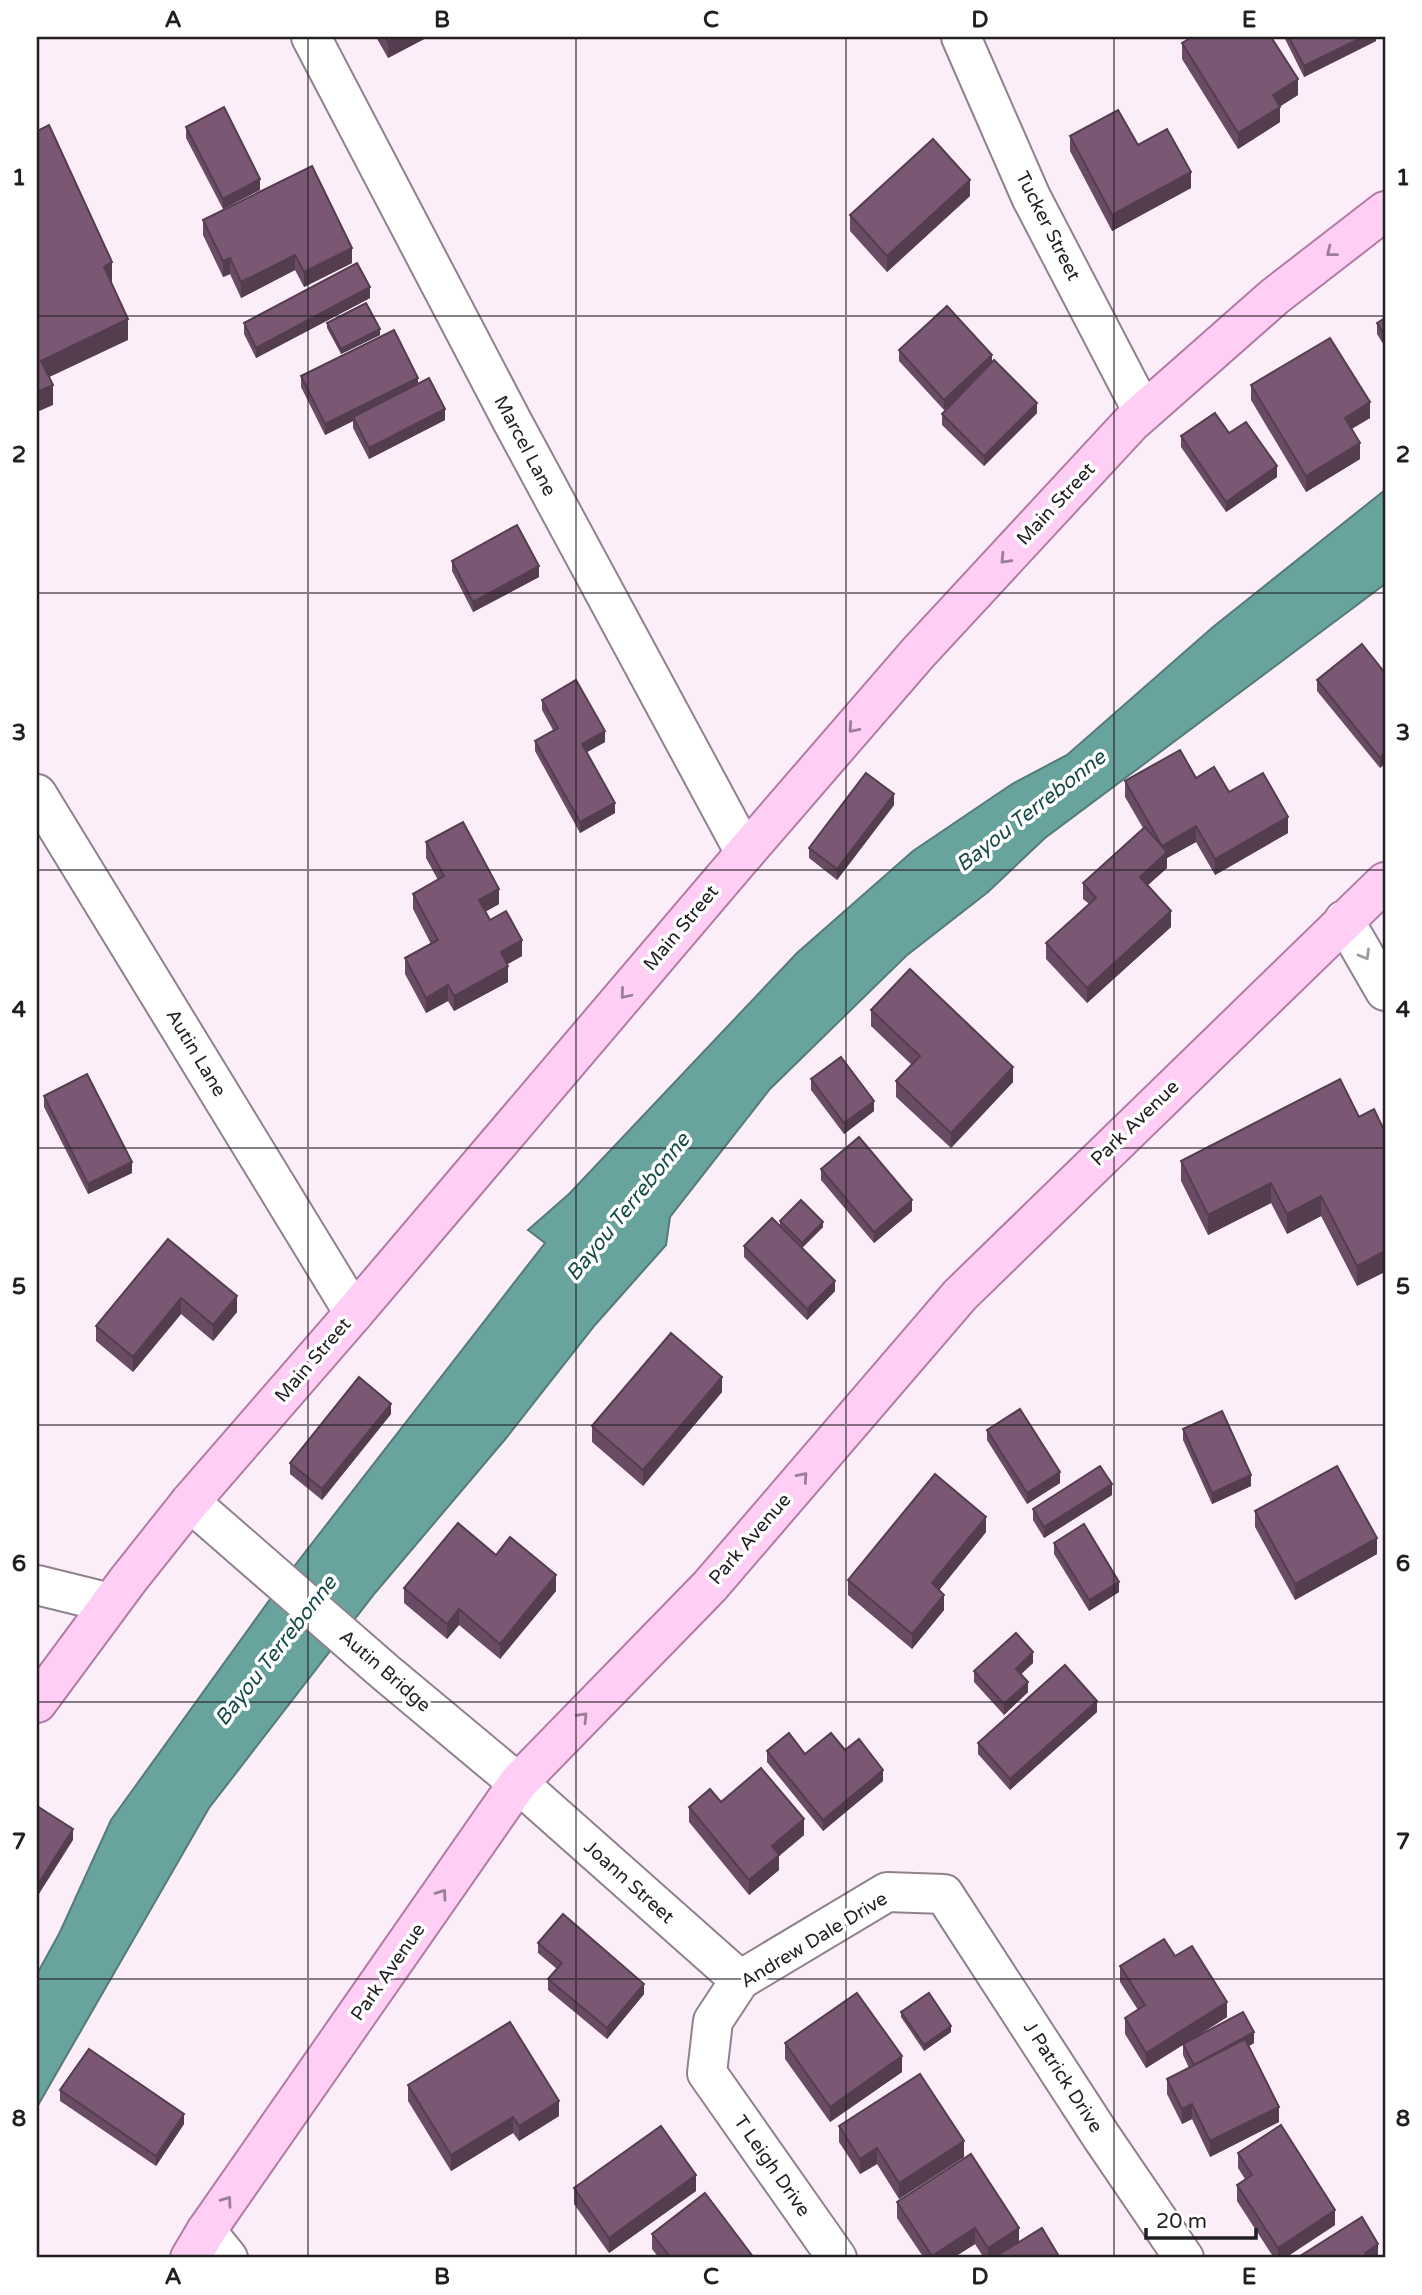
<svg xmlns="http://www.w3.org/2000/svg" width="1422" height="2295" font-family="'Varela Round',sans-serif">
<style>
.water{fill:#69a39e;stroke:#547b79;stroke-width:2}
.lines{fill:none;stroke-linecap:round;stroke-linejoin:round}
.minor-casing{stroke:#8f828c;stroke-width:42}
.major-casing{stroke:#b17ba6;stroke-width:42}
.minor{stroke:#fff;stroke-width:38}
.major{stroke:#fecef4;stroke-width:38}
.wall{fill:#694b63}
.shaded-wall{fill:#553d50}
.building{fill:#7a5773;stroke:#553d50;stroke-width:2}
.oneway{stroke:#9b7f96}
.oneway2{stroke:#9c9a9c}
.grid{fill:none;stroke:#231e22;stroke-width:2;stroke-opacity:0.55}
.labels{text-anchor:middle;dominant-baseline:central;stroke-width:7;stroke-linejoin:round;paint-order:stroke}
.street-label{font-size:19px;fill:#231e22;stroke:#fff}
.water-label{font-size:21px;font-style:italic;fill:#164b48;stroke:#fff}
.neatline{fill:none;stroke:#231e22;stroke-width:2.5}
.grid-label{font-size:23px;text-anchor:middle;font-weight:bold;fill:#231e22}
</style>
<rect width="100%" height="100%" fill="#fceef8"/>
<!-- water -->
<path class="water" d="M1385 490V584L1045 838 988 892 906 956 770 1089 670 1217 666 1245 595 1325 507 1437 375 1593 209 1808 37 2107V1974L60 1932 111 1820 289 1573 545 1243 528 1230 569 1194 797 953 913 851 1012 784 1067 755 1213 627Z"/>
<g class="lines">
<!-- minor casing -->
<g class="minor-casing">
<g id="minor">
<path d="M311 37 512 421 745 853"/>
<path d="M961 37 1031 197 1143 412"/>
<path d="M37 794 354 1313"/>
<path d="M1344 920 1385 991"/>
<path d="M190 1502 385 1672 518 1783 740 1980"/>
<path d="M37 1585 110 1603"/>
<path d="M206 2231 228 2258"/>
<path d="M837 2258 707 2073 713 2021 740 1980 887 1892 944 1894 1101 2136 1184 2258"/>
</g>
</g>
<!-- major casing -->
<g class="major-casing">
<g id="major">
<path d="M37 1703 128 1580 190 1502 354 1313 745 853 918 653 1131 423 1274 297 1385 211"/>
<path d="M190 2258 206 2231 518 1783 710 1586 960 1295 1385 882"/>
</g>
</g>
<!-- minor -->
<use href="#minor" class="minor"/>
<!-- major -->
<use href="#major" class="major"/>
</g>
<!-- wall -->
<g class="wall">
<path d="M376 37H428L388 58Z"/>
<path d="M1284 37H1376V41L1304 77Z"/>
<path d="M1182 43 1298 95 1280 106V122L1238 149 1182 59Z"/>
<path d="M186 127 260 190 223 209 186 138Z"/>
<path d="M1070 136 1138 145 1191 188 1112 231 1070 151Z"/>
<path d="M970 196 887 272 850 231V215Z"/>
<path d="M203 220 352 263 304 287 295 270 241 298 230 274 223 277 203 235Z"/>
<path d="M370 298 256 358 244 334V323Z"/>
<path d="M1385 318V347L1377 334V323Z"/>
<path d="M327 323 380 335 341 354 327 328Z"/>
<path d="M899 350 992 363 1037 413 984 466 942 425V414L961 395 944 410 899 361Z"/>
<path d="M301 376 418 383 445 420 369 459 353 428V421L325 435 301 387Z"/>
<path d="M1251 385 1370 418 1351 429 1360 459 1306 492 1251 400Z"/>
<path d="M1229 433 1277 477 1226 512 1181 447V436Z"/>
<path d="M452 561 539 577 473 612 452 571Z"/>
<path d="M1385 673 1380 768 1317 691V680Z"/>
<path d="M542 700 605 742 587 752 615 813 580 833 535 751V741L553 730 542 710Z"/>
<path d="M1196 778 1229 792 1288 833 1215 875 1196 842 1167 858V868L1148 885 1171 927 1087 1003 1046 959V943L1089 904 1083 899V883L1143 828 1125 797V781Z"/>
<path d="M894 805 837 880 809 858V848Z"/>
<path d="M426 842 499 904 485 912 490 920 522 956 507 964 508 982 454 1011 448 1001 426 1013 405 974V958L431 944 413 909V894L438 880 426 858Z"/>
<path d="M871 1010 1013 1082 951 1148 896 1097V1081L912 1065 871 1026Z"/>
<path d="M811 1079 874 1111 844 1134 811 1090Z"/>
<path d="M44 1096 132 1173 88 1194 44 1107Z"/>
<path d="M1359 1117 1357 1286 1321 1216 1287 1234 1271 1203 1208 1235 1181 1181V1161Z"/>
<path d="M821 1169 912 1211 874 1243 821 1180Z"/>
<path d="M780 1221 823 1227 802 1248 835 1291 807 1320 744 1257V1246L780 1226Z"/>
<path d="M168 1239 237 1312 213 1341 181 1314 133 1372 96 1341V1326Z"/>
<path d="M722 1392 643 1486 592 1442V1426Z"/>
<path d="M391 1414 322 1500 290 1474V1463Z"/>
<path d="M1183 1429 1251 1486 1212 1504 1183 1440Z"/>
<path d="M987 1430 1060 1483 1027 1504 987 1440Z"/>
<path d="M1112 1495 1044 1538 1033 1520V1509Z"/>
<path d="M1255 1511 1377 1554 1295 1600 1255 1527Z"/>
<path d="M986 1532 939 1590 944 1610 912 1649 848 1595V1580Z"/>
<path d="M1054 1543 1119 1592 1089 1611 1054 1554Z"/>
<path d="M496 1555 556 1591 500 1659 459 1625 447 1639 404 1603V1588Z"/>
<path d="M1033 1663 1021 1674 1028 1692 1004 1715 974 1682V1671Z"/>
<path d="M1097 1712 1010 1790 978 1754V1743Z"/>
<path d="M845 1750 883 1781 823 1831 767 1762V1751L805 1754Z"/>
<path d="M689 1807 804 1835 779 1856V1870L749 1895 689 1822Z"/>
<path d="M538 1943 644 1994 607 2039 548 1990V1979L557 1969 538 1953Z"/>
<path d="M1120 1966 1227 2017 1193 2039 1254 2043 1249 2046 1279 2122 1210 2157 1192 2119 1182 2124 1167 2094V2079L1189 2068 1183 2055V2045L1146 2068 1125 2034V2018L1138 2010 1120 1982Z"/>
<path d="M901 2012 951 2032 924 2051 901 2017Z"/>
<path d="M785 2043 902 2072 830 2122 785 2059Z"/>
<path d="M408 2085 559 2116 519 2141 513 2133 451 2171 408 2101Z"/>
<path d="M60 2090 184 2124 156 2166 60 2101Z"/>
<path d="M839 2126 964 2157 899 2199 877 2164 860 2174 839 2142Z"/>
<path d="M1238 2153 1335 2225 1285 2258H1274L1237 2201V2185L1245 2179 1238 2168Z"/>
<path d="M574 2188 696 2191 609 2253 574 2204Z"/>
<path d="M897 2202 1019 2242 1060 2258H984L975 2244 953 2258H924L897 2218Z"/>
<path d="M652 2234 754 2258H659L652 2249Z"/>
</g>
<!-- shaded-wall -->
<g class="shaded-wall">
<path d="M398 37H428L388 58V42Z"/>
<path d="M1363 37H1376V41L1304 77V66Z"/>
<path d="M1298 79V95L1273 111V95Z"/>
<path d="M1280 107V122L1238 149V133Z"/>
<path d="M1191 172V188L1112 231V215Z"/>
<path d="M260 179V190L223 209V199Z"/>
<path d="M970 180V196L887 272V256Z"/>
<path d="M352 248V263L304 287V272Z"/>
<path d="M295 255V270L241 298V282Z"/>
<path d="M230 258V274L223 277V261Z"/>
<path d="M112 262V283L104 287V267Z"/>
<path d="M370 287V298L256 358V348Z"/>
<path d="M128 319V340L41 381V361Z"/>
<path d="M380 329V335L341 354V349Z"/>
<path d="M992 355V366L944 410V400Z"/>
<path d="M418 378V388L353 417V421L325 435V424Z"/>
<path d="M53 385V405L37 412V392Z"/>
<path d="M1370 402V418L1345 433V418Z"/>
<path d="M1037 403V413L984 466V456Z"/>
<path d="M445 409V420L369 459V448Z"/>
<path d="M1360 443V459L1306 492V476Z"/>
<path d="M1277 466V477L1226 512V502Z"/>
<path d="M539 566V577L473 612V602Z"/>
<path d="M605 731V742L582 755V744Z"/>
<path d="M1385 753V764L1380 768V758Z"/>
<path d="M894 794V805L837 880V869Z"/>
<path d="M615 803V813L580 833V822Z"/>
<path d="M1288 817V833L1215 875V859Z"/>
<path d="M1196 826V842L1167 858V868L1140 892V877L1162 846Z"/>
<path d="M499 889V904L479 915V900Z"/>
<path d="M1171 911V927L1087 1003V988Z"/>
<path d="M522 940V956L501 968V952Z"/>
<path d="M508 966V982L454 1011V996Z"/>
<path d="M448 985V1001L426 1013V998Z"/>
<path d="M1013 1067V1082L951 1148V1133Z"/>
<path d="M874 1101V1111L844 1134V1123Z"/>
<path d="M132 1162V1173L88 1194V1184Z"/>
<path d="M1271 1183V1203L1208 1235V1215Z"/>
<path d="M1321 1196V1216L1287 1234V1214Z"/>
<path d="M912 1200V1211L874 1243V1232Z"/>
<path d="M823 1222V1227L802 1248V1243Z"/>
<path d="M1385 1251V1272L1357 1286V1266Z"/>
<path d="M835 1281V1291L807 1320V1309Z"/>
<path d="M237 1296V1312L213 1341V1325Z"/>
<path d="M181 1298V1314L133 1372V1357Z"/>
<path d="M722 1377V1392L643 1486V1470Z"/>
<path d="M391 1404V1414L322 1500V1489Z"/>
<path d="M1060 1472V1483L1027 1504V1493Z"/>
<path d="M1251 1475V1486L1212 1504V1493Z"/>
<path d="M1112 1484V1495L1044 1538V1527Z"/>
<path d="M986 1517V1532L932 1599V1583Z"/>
<path d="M1377 1538V1554L1295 1600V1584Z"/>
<path d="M556 1575V1591L500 1659V1644Z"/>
<path d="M1119 1582V1592L1089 1611V1600Z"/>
<path d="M944 1595V1610L912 1649V1634Z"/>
<path d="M459 1609V1625L447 1639V1624Z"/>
<path d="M1033 1652V1663L1016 1679V1669Z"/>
<path d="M1028 1682V1692L1004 1715V1704Z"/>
<path d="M1097 1701V1712L1010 1790V1779Z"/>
<path d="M883 1770V1781L823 1831V1820Z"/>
<path d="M804 1819V1835L779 1856V1870L749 1895V1880L772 1846Z"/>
<path d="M73 1829V1840L37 1897V1886Z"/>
<path d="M644 1984V1994L607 2039V2028Z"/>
<path d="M1227 2002V2017L1146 2068V2053Z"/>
<path d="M951 2026V2032L924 2051V2045Z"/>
<path d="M1254 2032V2043L1194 2076V2065Z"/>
<path d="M902 2056V2072L830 2122V2107Z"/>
<path d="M559 2101V2116L519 2141V2126Z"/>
<path d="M1192 2104V2119L1182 2124V2109Z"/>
<path d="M1279 2107V2122L1210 2157V2141Z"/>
<path d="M184 2114V2124L156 2166V2156Z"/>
<path d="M513 2117V2133L451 2171V2155Z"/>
<path d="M964 2141V2157L899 2199V2183Z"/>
<path d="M877 2148V2164L860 2174V2159Z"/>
<path d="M696 2175V2191L609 2253V2238Z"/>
<path d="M1335 2210V2225L1285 2258H1278V2248Z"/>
<path d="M975 2228V2244L953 2258H932V2256Z"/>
<path d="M1019 2228V2243L996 2258H988V2248Z"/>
<path d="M1378 2244V2258H1365V2253Z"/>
</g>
<!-- building -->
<g class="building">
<path d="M385 37H398L388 42Z"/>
<path d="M1192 37H1271L1298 79 1273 95 1280 107 1238 133 1182 43Z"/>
<path d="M1289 37H1363L1304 66Z"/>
<path d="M224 107 260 179 223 199 186 127Z"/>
<path d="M1118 110 1138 145 1167 129 1191 172 1112 215 1070 136Z"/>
<path d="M49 125 112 262 104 267 128 319 41 361 53 385 37 392V131Z"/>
<path d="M933 139 970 180 887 256 850 215Z"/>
<path d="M312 166 352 248 304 272 295 255 241 282 230 258 223 261 203 220Z"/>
<path d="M357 263 370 287 256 348 244 323Z"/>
<path d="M366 303 380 329 341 349 327 323Z"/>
<path d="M947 306 992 355 944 400 899 350Z"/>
<path d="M1385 318V336L1377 323Z"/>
<path d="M394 330 418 378 325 424 301 376Z"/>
<path d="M1330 338 1370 402 1345 418 1360 443 1306 476 1251 385Z"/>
<path d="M994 360 1037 403 984 456 942 414Z"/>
<path d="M429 378 445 409 369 448 353 417Z"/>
<path d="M1215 413 1229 433 1246 422 1277 466 1226 502 1181 436Z"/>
<path d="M517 525 539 566 473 602 452 561Z"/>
<path d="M1362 644 1385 673V753L1380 758 1317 680Z"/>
<path d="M576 680 605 731 582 744 615 803 580 822 535 741 558 728 542 700Z"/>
<path d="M1180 750 1196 778 1214 767 1229 792 1263 773 1288 817 1215 859 1196 826 1162 846 1125 781Z"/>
<path d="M866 773 894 794 837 869 809 848Z"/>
<path d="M463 822 499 889 479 900 490 920 506 911 522 940 501 952 508 966 454 996 448 985 426 998 405 958 438 940 413 894 444 876 426 842Z"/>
<path d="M1145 827 1167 852 1140 877 1171 911 1087 988 1046 943 1096 898 1083 883Z"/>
<path d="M910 969 1013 1067 951 1133 896 1081 920 1056 871 1010Z"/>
<path d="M841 1057 874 1101 844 1123 811 1079Z"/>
<path d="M87 1074 132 1162 88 1184 44 1096Z"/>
<path d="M1340 1079 1359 1117 1374 1109 1385 1132V1251L1357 1266 1321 1196 1287 1214 1271 1183 1208 1215 1181 1161Z"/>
<path d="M859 1137 912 1200 874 1232 821 1169Z"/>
<path d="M801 1200 823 1222 802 1243 780 1221Z"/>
<path d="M772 1218 835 1281 807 1309 744 1246Z"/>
<path d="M168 1239 237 1296 213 1325 181 1298 133 1357 96 1326Z"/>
<path d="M671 1333 722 1377 643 1470 592 1426Z"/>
<path d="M359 1377 391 1404 322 1489 290 1463Z"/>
<path d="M1020 1409 1060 1472 1027 1493 987 1430Z"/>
<path d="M1222 1411 1251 1475 1212 1493 1183 1429Z"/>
<path d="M1100 1466 1112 1484 1044 1527 1033 1509Z"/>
<path d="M1337 1466 1377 1538 1295 1584 1255 1511Z"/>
<path d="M935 1474 986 1517 932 1583 944 1595 912 1634 848 1580Z"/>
<path d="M458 1523 496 1555 510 1537 556 1575 500 1644 459 1609 447 1624 404 1588Z"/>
<path d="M1084 1524 1119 1582 1089 1600 1054 1543Z"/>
<path d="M1016 1633 1033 1652 1016 1669 1028 1682 1004 1704 974 1671Z"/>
<path d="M1065 1665 1097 1701 1010 1779 978 1743Z"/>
<path d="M789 1733 805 1754 831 1733 845 1750 859 1739 883 1770 823 1820 767 1751Z"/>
<path d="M761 1768 804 1819 772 1846 779 1855 749 1880 689 1807 710 1789 721 1802Z"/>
<path d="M37 1806 73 1829 37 1886Z"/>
<path d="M563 1914 644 1984 607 2028 548 1979 562 1963 538 1943Z"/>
<path d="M1164 1939 1175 1956 1192 1946 1227 2002 1146 2053 1125 2018 1145 2005 1120 1966Z"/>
<path d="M857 1993 902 2056 830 2107 785 2043Z"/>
<path d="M929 1993 951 2026 924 2045 901 2012Z"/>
<path d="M1243 2012 1254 2032 1194 2065 1183 2044Z"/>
<path d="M510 2022 559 2101 519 2126 513 2117 451 2155 408 2085Z"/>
<path d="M1245 2039 1279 2107 1210 2141 1192 2104 1182 2109 1167 2079Z"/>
<path d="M89 2049 184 2114 156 2156 60 2090Z"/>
<path d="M920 2074 964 2141 899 2183 877 2148 860 2159 839 2126Z"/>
<path d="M1281 2125 1335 2210 1278 2248 1237 2185 1252 2175 1238 2153Z"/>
<path d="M661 2126 696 2175 609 2238 574 2188Z"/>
<path d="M971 2154 1019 2228 988 2248 975 2228 932 2256 897 2202Z"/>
<path d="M705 2193 754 2258H671L652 2234Z"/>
<path d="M1362 2217 1378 2244 1365 2253 1368 2258H1297Z"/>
<path d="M1042 2228 1060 2258H993Z"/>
</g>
<!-- one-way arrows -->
<defs><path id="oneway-chevron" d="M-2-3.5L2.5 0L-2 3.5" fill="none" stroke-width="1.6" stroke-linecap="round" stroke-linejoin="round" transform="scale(1.75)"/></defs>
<g class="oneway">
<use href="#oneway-chevron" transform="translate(1331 252) rotate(142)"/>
<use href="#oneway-chevron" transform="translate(1005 559) rotate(133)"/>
<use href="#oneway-chevron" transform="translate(853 728) rotate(131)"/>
<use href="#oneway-chevron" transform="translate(625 994) rotate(130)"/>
<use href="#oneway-chevron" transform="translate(803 1477) rotate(-49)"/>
<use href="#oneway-chevron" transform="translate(583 1717) rotate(-46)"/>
<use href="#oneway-chevron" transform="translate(442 1894) rotate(-55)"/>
<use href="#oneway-chevron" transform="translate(227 2201) rotate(-55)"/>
</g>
<use class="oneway2" href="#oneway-chevron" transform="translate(1365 955) rotate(60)"/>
<!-- grid -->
<path class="grid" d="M308 37V2258M576 37V2258M846 37V2258M1114 37V2258M37 316H1385M37 593H1385M37 870H1385M37 1148H1385M37 1425H1385M37 1702H1385M37 1979H1385"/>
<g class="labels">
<!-- street labels -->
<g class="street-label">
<text transform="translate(1048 226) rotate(63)">Tucker Street</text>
<text transform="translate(525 446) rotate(62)">Marcel Lane</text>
<text transform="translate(1056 504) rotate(-47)">Main Street</text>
<text transform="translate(681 928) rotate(-50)">Main Street</text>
<text transform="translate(196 1053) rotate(59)">Autin Lane</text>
<text transform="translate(1135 1123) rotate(-44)">Park Avenue</text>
<text transform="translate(313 1360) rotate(-49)">Main Street</text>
<text transform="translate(750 1539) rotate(-49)">Park Avenue</text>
<text transform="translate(385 1671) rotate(41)">Autin Bridge</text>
<text transform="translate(629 1882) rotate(42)">Joann Street</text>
<text transform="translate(814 1940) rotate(-31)">Andrew Dale Drive</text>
<text transform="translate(388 1972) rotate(-55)">Park Avenue</text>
<text transform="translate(1063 2077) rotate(57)">J Patrick Drive</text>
<text transform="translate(772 2166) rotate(55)">T Leigh Drive</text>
</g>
<!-- water labels -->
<g class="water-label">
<text transform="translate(1031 811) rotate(-38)">Bayou Terrebonne</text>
<text transform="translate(628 1207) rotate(-51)">Bayou Terrebonne</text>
<text transform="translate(276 1651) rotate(-52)">Bayou Terrebonne</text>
</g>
</g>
<!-- border -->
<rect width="1422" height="2295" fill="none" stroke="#ffffff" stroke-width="77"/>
<!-- scale -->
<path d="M1146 2228v10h110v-10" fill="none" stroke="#231e22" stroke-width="3.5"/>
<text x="1156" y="2228" font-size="21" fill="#231e22" stroke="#ffffff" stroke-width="5" paint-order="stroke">20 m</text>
<rect x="38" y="38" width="1346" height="2218" class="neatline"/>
<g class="grid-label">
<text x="173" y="27">A</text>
<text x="442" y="27">B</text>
<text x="711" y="27">C</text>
<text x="980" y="27">D</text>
<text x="1249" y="27">E</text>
<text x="19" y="185">1</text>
<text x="1403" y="185">1</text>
<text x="19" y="462">2</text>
<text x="1403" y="462">2</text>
<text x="19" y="740">3</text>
<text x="1403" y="740">3</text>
<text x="19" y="1017">4</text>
<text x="1403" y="1017">4</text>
<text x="19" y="1294">5</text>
<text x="1403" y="1294">5</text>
<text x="19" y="1571">6</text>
<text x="1403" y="1571">6</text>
<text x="19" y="1849">7</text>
<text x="1403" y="1849">7</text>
<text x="19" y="2126">8</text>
<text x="1403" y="2126">8</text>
<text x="173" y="2284">A</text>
<text x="442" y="2284">B</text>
<text x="711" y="2284">C</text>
<text x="980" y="2284">D</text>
<text x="1249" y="2284">E</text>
</g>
</svg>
